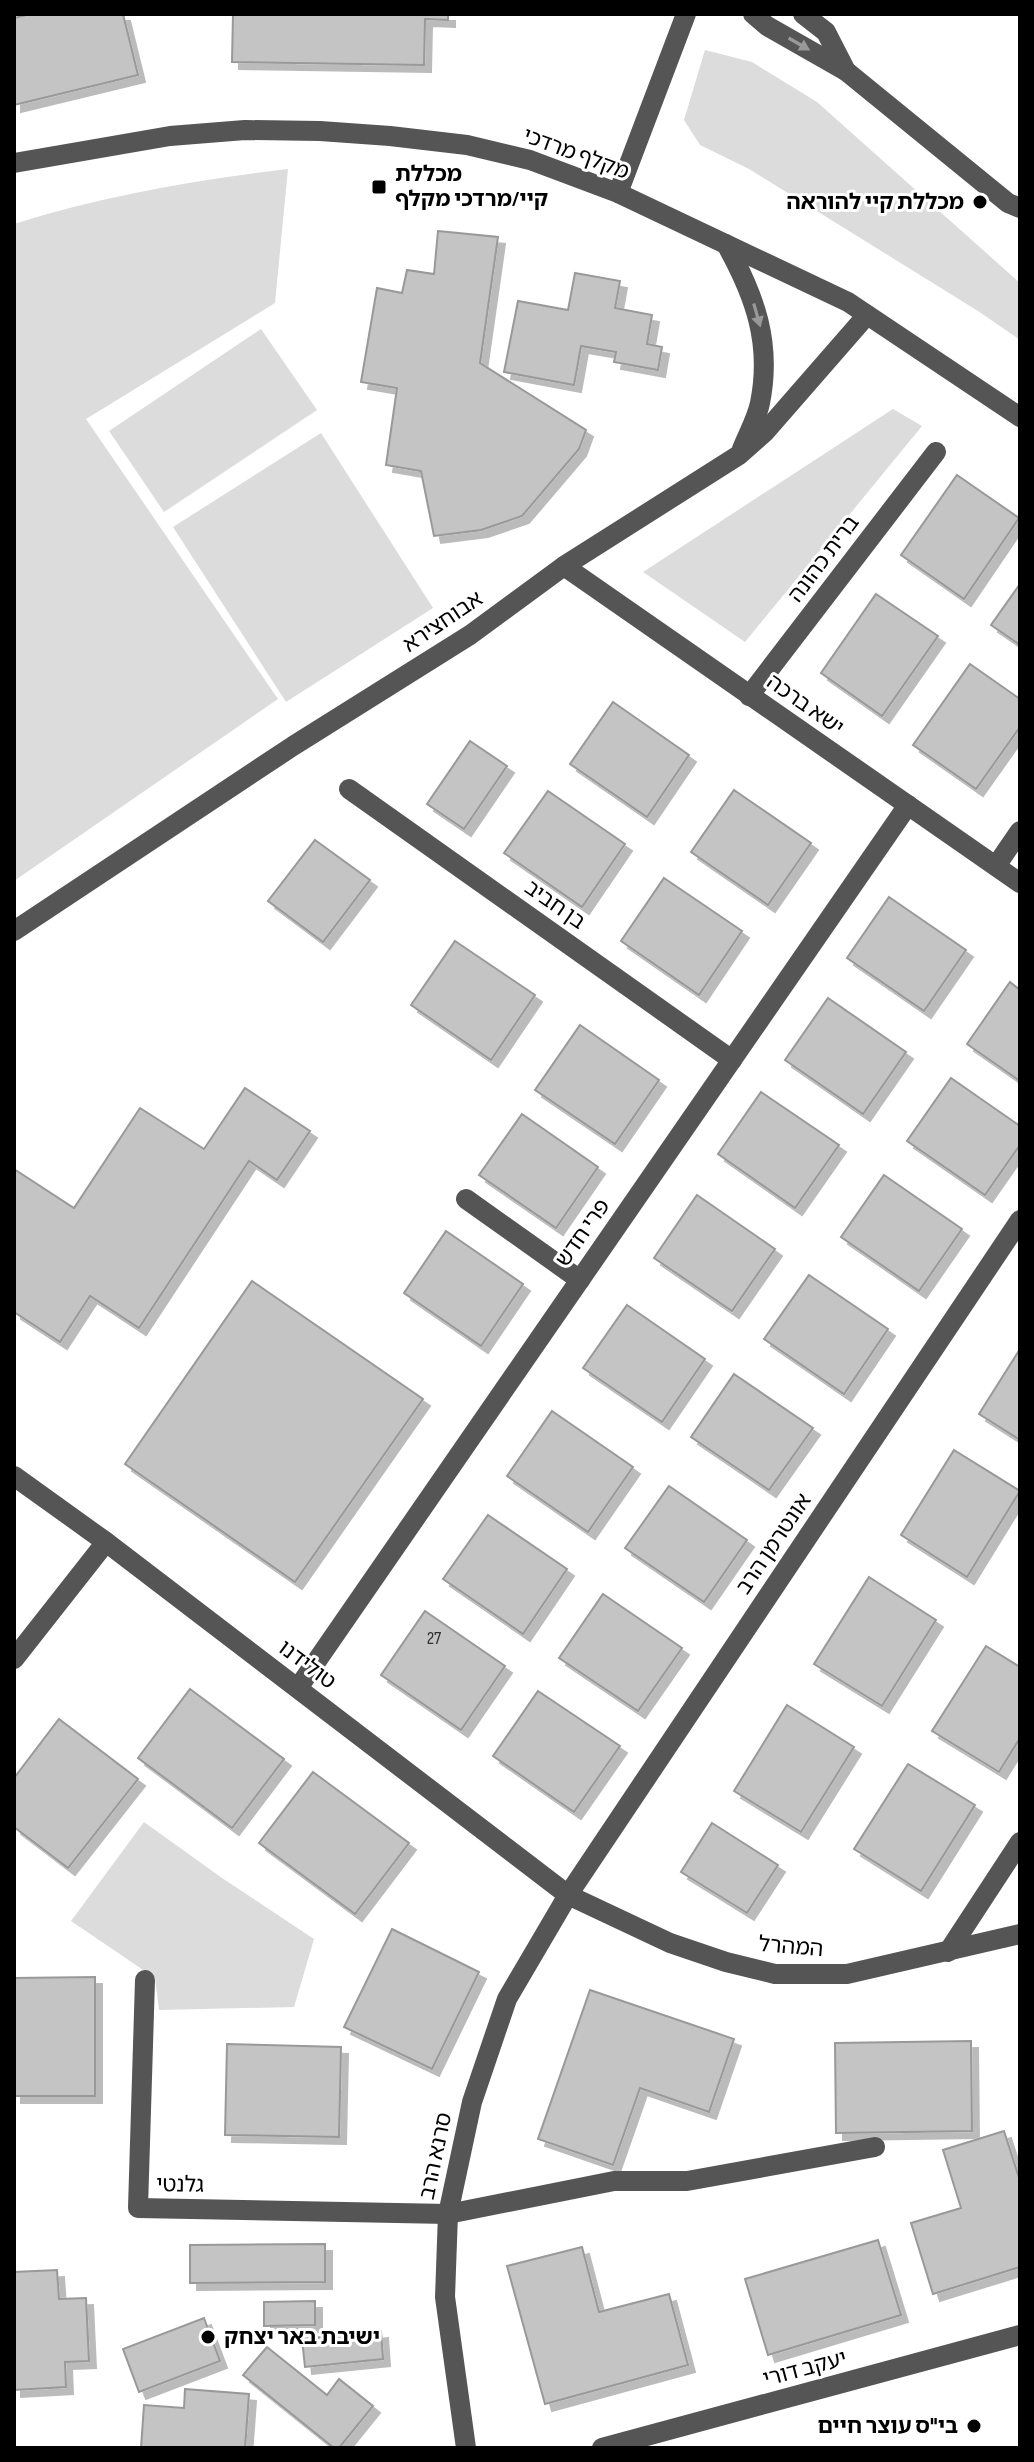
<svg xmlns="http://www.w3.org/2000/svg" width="1034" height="2462" font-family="'Sofia Sans Condensed','Noto Sans Hebrew',sans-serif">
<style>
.green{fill:#dcdcdc}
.building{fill:#c4c4c4;stroke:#999;stroke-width:2;filter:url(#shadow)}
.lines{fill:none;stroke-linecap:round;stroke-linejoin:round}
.minor{stroke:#555;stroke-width:20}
.oneway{fill:#999}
.poi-dot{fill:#000;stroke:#fff;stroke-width:3}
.labels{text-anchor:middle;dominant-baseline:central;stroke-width:6;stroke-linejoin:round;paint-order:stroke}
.number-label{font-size:18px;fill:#313131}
.street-label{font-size:22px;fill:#000;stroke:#fff}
.poi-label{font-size:22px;font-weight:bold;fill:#000;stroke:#fff;text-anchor:start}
</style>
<defs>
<filter id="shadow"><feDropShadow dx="7" dy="7" stdDeviation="0" flood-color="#0004"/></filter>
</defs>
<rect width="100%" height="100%" fill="#fff"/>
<!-- green -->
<g class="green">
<path d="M705 50 752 62 817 102 1020 283V340L978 311 749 169 700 145 684 120Z"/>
<path d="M288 169 275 303 86 419 278 699 14 881V224C103 196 196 180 288 169Z"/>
<path d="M261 329 317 410 164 512 109 431Z"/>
<path d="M893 409 922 426 745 642 643 572Z"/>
<path d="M321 433 433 608 286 702 173 527Z"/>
<path d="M144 1822 222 1878 314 1939 294 2007 159 2010 155 1978 71 1921Z"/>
</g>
<!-- building -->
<g class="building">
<path d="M30 14H123L138 75 14 105V18Z"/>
<path d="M233 14H448V20L425 19 424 65 232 62Z"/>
<path d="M438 231 498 237 480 363 586 430 579 449 522 516 481 530 434 536 421 471 386 465 397 388 361 382 377 288 402 293 407 270 434 274Z"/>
<path d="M575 273 620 281 615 308 652 315 647 344 662 347 658 370 614 362 616 352 581 346 574 385 504 372 518 301 568 310Z"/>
<path d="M957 475 1019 518 964 599 901 555Z"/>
<path d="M1020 584V645L991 625Z"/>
<path d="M876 594 938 636 882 716 821 673Z"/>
<path d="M970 664 1020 699V727L976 789 913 745Z"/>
<path d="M613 702 689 755 647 817 570 764Z"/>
<path d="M470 741 507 766 464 829 427 804Z"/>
<path d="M734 790 811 843 768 905 691 852Z"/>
<path d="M548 791 625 844 582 907 504 853Z"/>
<path d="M315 840 370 880 323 942 268 901Z"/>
<path d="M664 878 742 931 699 995 621 941Z"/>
<path d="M889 897 966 950 924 1011 847 958Z"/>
<path d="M455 941 535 995 491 1060 411 1005Z"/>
<path d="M1010 982 1020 990V1081L967 1044Z"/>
<path d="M828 998 906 1052 863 1114 785 1060Z"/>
<path d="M580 1025 659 1080 615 1144 535 1090Z"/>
<path d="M951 1078 1020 1126V1145L985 1195 907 1141Z"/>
<path d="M245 1088 310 1131 277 1180 249 1161 139 1328 90 1296 60 1342 14 1312V1169L74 1208 140 1108 204 1149Z"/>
<path d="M761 1092 839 1145 795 1208 718 1154Z"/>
<path d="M522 1114 598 1167 556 1228 479 1175Z"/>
<path d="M884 1175 962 1229 919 1291 841 1237Z"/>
<path d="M697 1195 775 1249 732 1311 654 1258Z"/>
<path d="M446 1231 523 1284 481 1346 404 1293Z"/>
<path d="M809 1275 888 1329 844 1394 764 1339Z"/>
<path d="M252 1281 423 1399 295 1582 125 1464Z"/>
<path d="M627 1305 705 1359 662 1422 583 1368Z"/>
<path d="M1020 1349V1440L979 1414Z"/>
<path d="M734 1374 813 1428 769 1490 691 1437Z"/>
<path d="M552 1411 633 1467 588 1532 507 1476Z"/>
<path d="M954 1450 1020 1491 967 1577 901 1535Z"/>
<path d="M669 1486 747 1540 704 1602 625 1548Z"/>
<path d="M488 1515 567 1569 523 1634 443 1579Z"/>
<path d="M869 1577 936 1620 882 1706 814 1664Z"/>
<path d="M603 1594 682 1648 638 1711 559 1658Z"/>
<path d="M425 1611 505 1666 461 1730 381 1675Z"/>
<path d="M986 1646 1020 1667V1738L999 1772 932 1731Z"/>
<path d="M190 1689 284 1759 232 1828 138 1758Z"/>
<path d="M538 1691 620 1746 574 1812 493 1756Z"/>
<path d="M787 1705 854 1747 801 1832 734 1791Z"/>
<path d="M59 1719 138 1779 68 1868 14 1827V1778Z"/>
<path d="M908 1764 975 1805 921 1891 854 1849Z"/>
<path d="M313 1772 409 1843 355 1914 259 1843Z"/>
<path d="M712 1823 778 1865 747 1913 681 1872Z"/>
<path d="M392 1929 479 1972 432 2069 344 2027Z"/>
<path d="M95 1977V2096H14V1978Z"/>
<path d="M590 1990 734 2039 709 2112 640 2088 613 2165 538 2139Z"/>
<path d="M971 2041 972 2131 836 2133 835 2043Z"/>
<path d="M227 2044 341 2047 339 2137 225 2135Z"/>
<path d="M1004 2131 1020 2181V2267L933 2294 911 2223 961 2208 943 2150Z"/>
<path d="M878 2240 901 2315 768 2355 745 2279Z"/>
<path d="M325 2244V2282L190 2283V2245Z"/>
<path d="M582 2247 599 2312 669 2294 688 2365 545 2404 507 2266Z"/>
<path d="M57 2270 59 2299 86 2298 89 2361 65 2362 66 2387 14 2390V2272Z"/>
<path d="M315 2301V2325L264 2326V2302Z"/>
<path d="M204 2318 220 2361 139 2392 123 2349Z"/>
<path d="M381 2331 383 2359 305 2367 302 2339Z"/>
<path d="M267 2347 327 2395 339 2379 373 2406 339 2448H334L243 2375Z"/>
<path d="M185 2389 249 2394 245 2448H141L144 2405 184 2408Z"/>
</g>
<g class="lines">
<!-- minor -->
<g class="minor">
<path d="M753 14 767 26 846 71 1008 203 1020 208"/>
<path d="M803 14 826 32 846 71"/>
<path d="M14 163 170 136 245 130 320 131 390 136 467 145 530 160 618 193 848 302 1020 417"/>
<path d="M618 193 686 14"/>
<path d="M726 244C755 296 772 343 760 403 757 418 748 434 742 449"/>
<path d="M564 566 1020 883"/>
<path d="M749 696 936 452"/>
<path d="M349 789 732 1060"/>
<path d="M996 866 1020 831"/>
<path d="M14 931 293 746 470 635 564 566 739 455 765 432 867 315"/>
<path d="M466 1199 580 1280"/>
<path d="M14 1476 106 1542 568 1895 670 1943 726 1962 775 1974H847L1020 1934"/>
<path d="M14 1659 106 1542"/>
<path d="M298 1688 908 805"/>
<path d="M948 1952 1020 1842"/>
<path d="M145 1980 138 2208 448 2214 614 2181H687L875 2147"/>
<path d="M466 2448 445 2297 448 2214 472 2102 507 1999 568 1895 1020 1220"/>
<path d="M602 2448 1020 2335"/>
</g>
</g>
<!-- one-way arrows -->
<defs><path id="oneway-solid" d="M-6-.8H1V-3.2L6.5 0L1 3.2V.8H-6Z" transform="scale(2)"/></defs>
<g class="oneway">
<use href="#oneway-solid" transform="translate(799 44) rotate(30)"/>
<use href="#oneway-solid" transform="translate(757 315) rotate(74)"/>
</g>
<!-- markers -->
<g class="poi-dot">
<rect x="371" y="179" width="16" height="16" rx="4"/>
<circle cx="980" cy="202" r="8"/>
<circle cx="208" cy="2337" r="8"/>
<circle cx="974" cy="2426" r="8"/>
</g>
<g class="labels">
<!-- number labels -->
<g class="number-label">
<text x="434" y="1638">27</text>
</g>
<!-- street labels -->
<g class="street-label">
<text transform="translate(576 154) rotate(20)">מקלף מרדכי</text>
<text transform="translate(824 559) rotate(-53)">ברית כהונה</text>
<text transform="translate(443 622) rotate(-34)">אבוחצירא</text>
<text transform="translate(805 705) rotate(35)">ישא ברכה</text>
<text transform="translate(555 905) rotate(35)">בן חביב</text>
<text transform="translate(583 1233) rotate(-55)">פרי חדש</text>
<text transform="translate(774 1544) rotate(-56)">אונטרמן הרב</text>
<text transform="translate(307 1665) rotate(37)">טולידנו</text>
<text transform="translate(791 1947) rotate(5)">המהרל</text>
<text transform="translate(436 2156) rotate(-78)">סרנא הרב</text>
<text transform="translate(180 2185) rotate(1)">גלנטי</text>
<text transform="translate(805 2369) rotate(-15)">יעקב דורי</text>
</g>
<!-- poi labels -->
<g class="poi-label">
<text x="395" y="174">מכללת<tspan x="395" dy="25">קיי/מרדכי מקלף</tspan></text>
<text x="964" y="202" text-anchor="end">מכללת קיי להוראה</text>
<text x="224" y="2337">ישיבת באר יצחק</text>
<text x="958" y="2426" text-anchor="end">בי"ס עוצר חיים</text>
</g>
</g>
<!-- border -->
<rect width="1034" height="2462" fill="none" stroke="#000000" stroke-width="32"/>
</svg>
